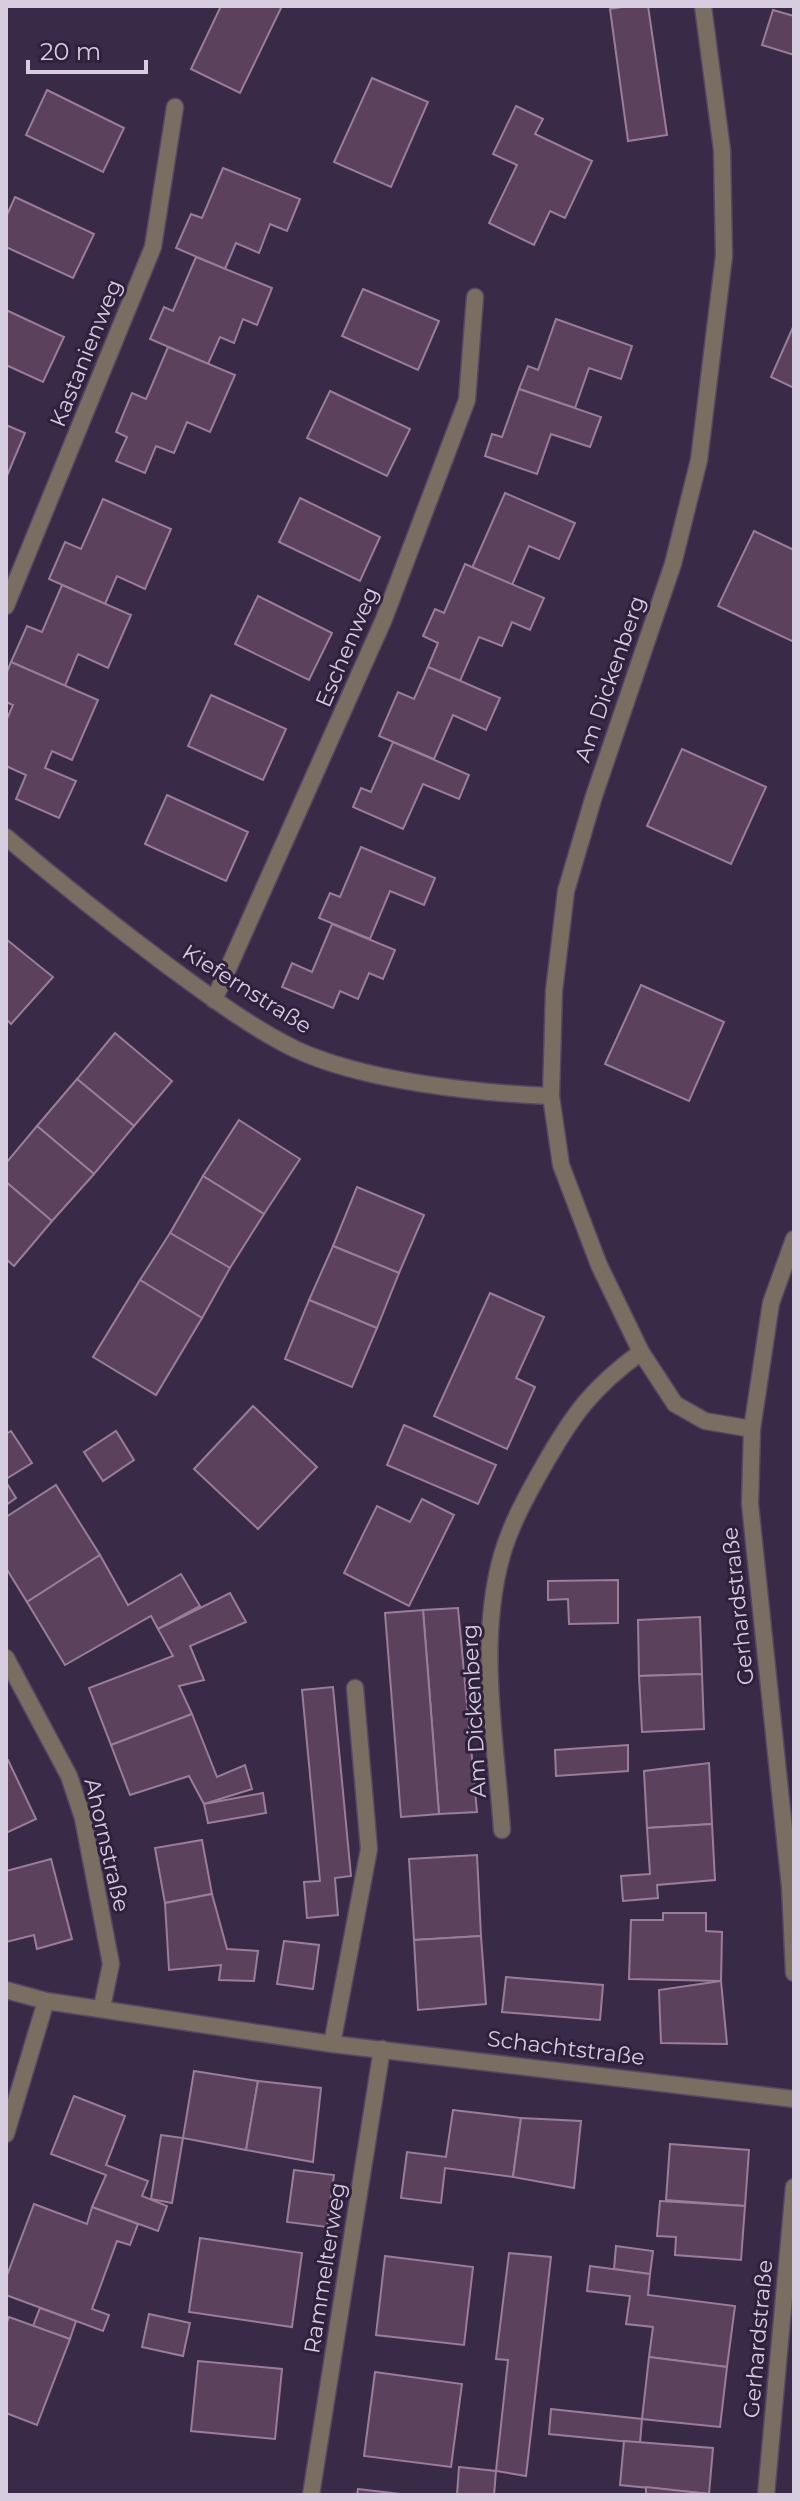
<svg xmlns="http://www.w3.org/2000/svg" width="800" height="2501" font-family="Montserrat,sans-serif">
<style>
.building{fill:#5b415b;stroke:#9a7d99;stroke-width:2}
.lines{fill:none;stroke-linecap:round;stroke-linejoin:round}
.minor-casing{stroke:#554863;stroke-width:19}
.tertiary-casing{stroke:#554863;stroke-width:19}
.minor{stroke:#7a6d61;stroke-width:16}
.tertiary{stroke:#7a6d61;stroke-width:16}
.labels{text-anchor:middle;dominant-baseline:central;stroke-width:6;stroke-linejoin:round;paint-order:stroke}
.street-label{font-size:22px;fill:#d6cde0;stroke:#2f213d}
</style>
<rect width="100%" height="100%" fill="#392b48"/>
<!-- building -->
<g class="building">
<path d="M221 6H282L240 93 191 69Z"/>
<path d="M628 6H648L667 135 628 141 610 9Z"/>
<path d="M773 10 794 16V55L762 45Z"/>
<path d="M372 78 428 102 391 187 334 162Z"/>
<path d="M47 90 124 128 103 172 26 135Z"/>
<path d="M516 106 543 119 535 134 592 161 565 218 550 211 534 245 489 223 517 165 493 154Z"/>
<path d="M223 168 300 199 287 231 270 224 259 253 236 243 225 269 176 248 191 214 202 218Z"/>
<path d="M15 197 94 234 73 278 6 247V217Z"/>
<path d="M196 257 272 288 257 325 243 319 234 343 220 337 208 364 150 339 164 307 173 311Z"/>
<path d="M363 289 439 321 418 370 342 336Z"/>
<path d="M6 310 64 337 43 382 6 365Z"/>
<path d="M556 319 632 346 621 379 589 368 575 408 519 389 528 366 538 370Z"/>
<path d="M794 325V388L771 377Z"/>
<path d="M168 347 235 375 210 432 187 422 174 453 156 446 145 473 116 461 127 437 116 432 132 393 146 399Z"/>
<path d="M519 389 601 417 590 447 551 434 537 474 485 456 492 434 502 437Z"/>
<path d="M330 391 410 429 387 476 307 438Z"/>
<path d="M6 425 25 433 6 478Z"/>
<path d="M505 493 575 523 559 559 529 546 512 585 472 568Z"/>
<path d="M300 498 380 537 360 581 279 542Z"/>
<path d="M103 499 171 529 145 589 117 576 105 604 49 579 65 542 81 549Z"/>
<path d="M754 531 794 550V642L718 606Z"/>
<path d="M465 564 544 598 530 630 512 622 502 646 479 637 460 681 428 667 438 643 423 636 435 609 444 613Z"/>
<path d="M62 585 131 615 108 668 78 654 65 686 11 662 27 626 42 632Z"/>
<path d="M258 596 332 633 309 680 235 644Z"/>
<path d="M11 662 98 700 72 760 52 751 45 768 76 781 59 818 16 799 26 775 6 766V721L13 705 6 702V674Z"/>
<path d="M428 667 500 698 486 730 453 715 434 759 379 736 398 692 414 699Z"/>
<path d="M211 695 286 729 263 780 188 746Z"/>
<path d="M393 742 469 775 459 799 423 784 403 829 353 807 361 788 371 792Z"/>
<path d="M682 749 766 787 731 864 647 826Z"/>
<path d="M167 795 248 832 226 881 145 844Z"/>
<path d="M361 847 435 878 424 905 390 891 370 939 319 918 330 893 340 897Z"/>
<path d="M332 924 395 950 383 979 369 973 358 999 340 991 333 1008 282 987 292 963 312 972Z"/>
<path d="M6 939 53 977 11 1024 6 1019Z"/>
<path d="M641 985 724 1022 689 1101 605 1064Z"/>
<path d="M115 1033 172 1081 134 1126 77 1079Z"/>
<path d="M77 1079 134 1126 94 1174 37 1126Z"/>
<path d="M239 1120 300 1159 264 1214 203 1176Z"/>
<path d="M37 1126 94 1174 52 1221 6 1182V1163Z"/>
<path d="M203 1176 264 1214 230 1268 170 1233Z"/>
<path d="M6 1182 52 1221 14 1266 6 1259Z"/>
<path d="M357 1187 424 1215 399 1273 333 1246Z"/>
<path d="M170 1233 230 1268 202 1318 140 1280Z"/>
<path d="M333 1246 399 1273 377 1328 309 1300Z"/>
<path d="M140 1280 202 1318 156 1395 93 1357Z"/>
<path d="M490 1293 544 1317 516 1378 535 1387 507 1449 434 1416Z"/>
<path d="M309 1300 377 1328 352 1387 285 1359Z"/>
<path d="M253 1406 317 1467 258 1529 194 1469Z"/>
<path d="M404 1425 496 1465 478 1504 387 1465Z"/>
<path d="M11 1431 32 1463 6 1479V1434Z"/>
<path d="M116 1431 134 1460 103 1481 84 1452Z"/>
<path d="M6 1482 16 1498 6 1505Z"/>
<path d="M56 1485 100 1555 27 1602 6 1568V1517Z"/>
<path d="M422 1499 454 1515 409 1606 344 1573 377 1506 410 1522Z"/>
<path d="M100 1555 128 1605 181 1574 200 1606 158 1629 151 1616 65 1665 27 1602Z"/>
<path d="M618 1580V1623L569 1624 568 1599 548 1600V1581Z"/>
<path d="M230 1593 246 1622 190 1646 204 1680 179 1686 192 1714 111 1745 89 1688 173 1656 158 1629Z"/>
<path d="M458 1608 477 1812 439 1814 423 1610Z"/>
<path d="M423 1610 439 1814 401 1817 385 1613Z"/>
<path d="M700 1617 702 1674 639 1676 638 1620Z"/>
<path d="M702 1674 704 1729 642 1732 639 1676Z"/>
<path d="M333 1687 351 1876 335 1878 338 1915 307 1918 304 1882 320 1881 302 1690Z"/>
<path d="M192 1714 217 1777 245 1765 252 1789 204 1804 189 1776 130 1795 111 1745Z"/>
<path d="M628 1745V1771L556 1776 555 1750Z"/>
<path d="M8 1760 36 1819 6 1833V1761Z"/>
<path d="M709 1763 712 1824 647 1828 644 1771Z"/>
<path d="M263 1793 266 1813 208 1823 204 1804Z"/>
<path d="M712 1824 715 1880 657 1885 658 1898 623 1901 621 1876 650 1874 647 1828Z"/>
<path d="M202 1840 212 1894 165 1903 155 1848Z"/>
<path d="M477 1855 481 1936 414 1940 409 1859Z"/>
<path d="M51 1859 72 1939 37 1949 34 1935 6 1942V1871Z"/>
<path d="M212 1894 227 1949 258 1951 254 1981 219 1980 221 1965 169 1970 165 1903Z"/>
<path d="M663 1913H706V1931L722 1932 721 1981 629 1979 631 1920H663Z"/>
<path d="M481 1936 486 2004 418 2010 414 1940Z"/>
<path d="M284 1941 319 1945 313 1989 277 1984Z"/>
<path d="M506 1977 603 1985 600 2020 502 2012Z"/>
<path d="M721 1981 727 2044 661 2043 659 1990Z"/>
<path d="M194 2071 258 2081 246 2150 183 2138Z"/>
<path d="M258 2081 321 2088 313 2162 246 2150Z"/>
<path d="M74 2096 125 2116 106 2165 148 2181 142 2196 167 2206 158 2231 92 2207 106 2175 51 2154Z"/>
<path d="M453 2110 521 2118 513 2177 445 2168 441 2203 401 2198 407 2152 446 2157Z"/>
<path d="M521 2118 581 2121 574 2188 513 2177Z"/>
<path d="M161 2135 183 2138 172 2203 151 2199Z"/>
<path d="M670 2144 749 2150 745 2206 666 2200Z"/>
<path d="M294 2170 334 2175 327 2227 287 2222Z"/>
<path d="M660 2201 745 2206 741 2260 675 2255 676 2237 657 2236Z"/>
<path d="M34 2204 87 2224 92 2207 138 2224 130 2245 117 2241 92 2309 109 2315 103 2331 6 2295V2278Z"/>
<path d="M200 2238 302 2253 292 2327 189 2312Z"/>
<path d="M616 2246 653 2251 650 2274 614 2269Z"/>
<path d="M509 2253 551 2257 526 2476 496 2471 508 2360 496 2359Z"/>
<path d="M385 2256 473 2267 464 2345 376 2335Z"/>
<path d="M590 2266 650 2274 648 2295 735 2306 727 2367 649 2357 653 2327 626 2324 630 2296 587 2291Z"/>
<path d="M40 2308 76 2321 70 2339 33 2326Z"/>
<path d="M149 2314 190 2323 183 2356 142 2347Z"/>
<path d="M9 2317 70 2339 37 2425 6 2413V2325Z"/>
<path d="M649 2357 727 2367 720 2427 642 2419Z"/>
<path d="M198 2361 282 2369 275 2439 191 2431Z"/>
<path d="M375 2372 462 2384 451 2467 364 2456Z"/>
<path d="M551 2409 642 2419 640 2443 549 2434Z"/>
<path d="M624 2441 713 2448 709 2494 620 2485Z"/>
<path d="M459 2467 496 2471 494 2495H457Z"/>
<path d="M646 2487 709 2494V2495H646Z"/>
<path d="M358 2489 409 2495H357Z"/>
</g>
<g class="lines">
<!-- minor casing -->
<g class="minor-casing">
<g id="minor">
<path d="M703 6 722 150 724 256 699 460 673 564 594 796 566 891 554 991 551 1096 561 1165 599 1265 641 1352 675 1404 705 1421 752 1429"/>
<path d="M6 606 153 247 175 107"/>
<path d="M6 837C59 882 112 924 168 966 208 995 250 1027 295 1049 363 1081 476 1093 551 1096"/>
<path d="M214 1000 384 619 467 400 475 297"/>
<path d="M6 1658 69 1776 83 1818 111 1964 102 2007"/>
<path d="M502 1830C496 1741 477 1643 502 1555 511 1524 527 1495 543 1467 573 1414 592 1388 641 1352"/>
<path d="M6 1990 46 2001 332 2044 794 2099"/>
<path d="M332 2044 369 1849 355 1688"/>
<path d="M6 2134 46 2001"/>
<path d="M311 2495 382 2049"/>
</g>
</g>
<!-- tertiary casing -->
<g class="tertiary-casing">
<g id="tertiary">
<path d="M794 1239 771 1303 752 1429 750 1504 790 1887 794 1973"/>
<path d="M766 2495 794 2187"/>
</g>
</g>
<!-- minor -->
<use href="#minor" class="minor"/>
<!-- tertiary -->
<use href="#tertiary" class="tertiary"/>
</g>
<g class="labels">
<!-- street labels -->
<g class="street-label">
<text transform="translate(86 353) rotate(-68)">Kastanienweg</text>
<text transform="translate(347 647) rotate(-67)">Eschenweg</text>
<text transform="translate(610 679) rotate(-71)">Am Dickenberg</text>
<text transform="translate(247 989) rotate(32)">Kiefernstraße</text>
<text transform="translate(738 1606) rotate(-96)">Gerhardstraße</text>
<text transform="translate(474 1711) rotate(-93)">Am Dickenberg</text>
<text transform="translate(107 1845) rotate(77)">Ahornstraße</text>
<text transform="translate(566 2048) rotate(7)">Schachtstraße</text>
<text transform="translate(325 2268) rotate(-81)">Rammelterweg</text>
<text transform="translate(758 2339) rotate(-85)">Gerhardstraße</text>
</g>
</g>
<!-- border -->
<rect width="800" height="2501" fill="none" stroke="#d6cde0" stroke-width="16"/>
<!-- scale -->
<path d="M28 60v12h118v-12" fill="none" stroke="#d6cde0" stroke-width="4"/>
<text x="40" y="60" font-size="24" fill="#d6cde0" stroke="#2f213d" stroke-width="6" paint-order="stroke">20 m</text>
</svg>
